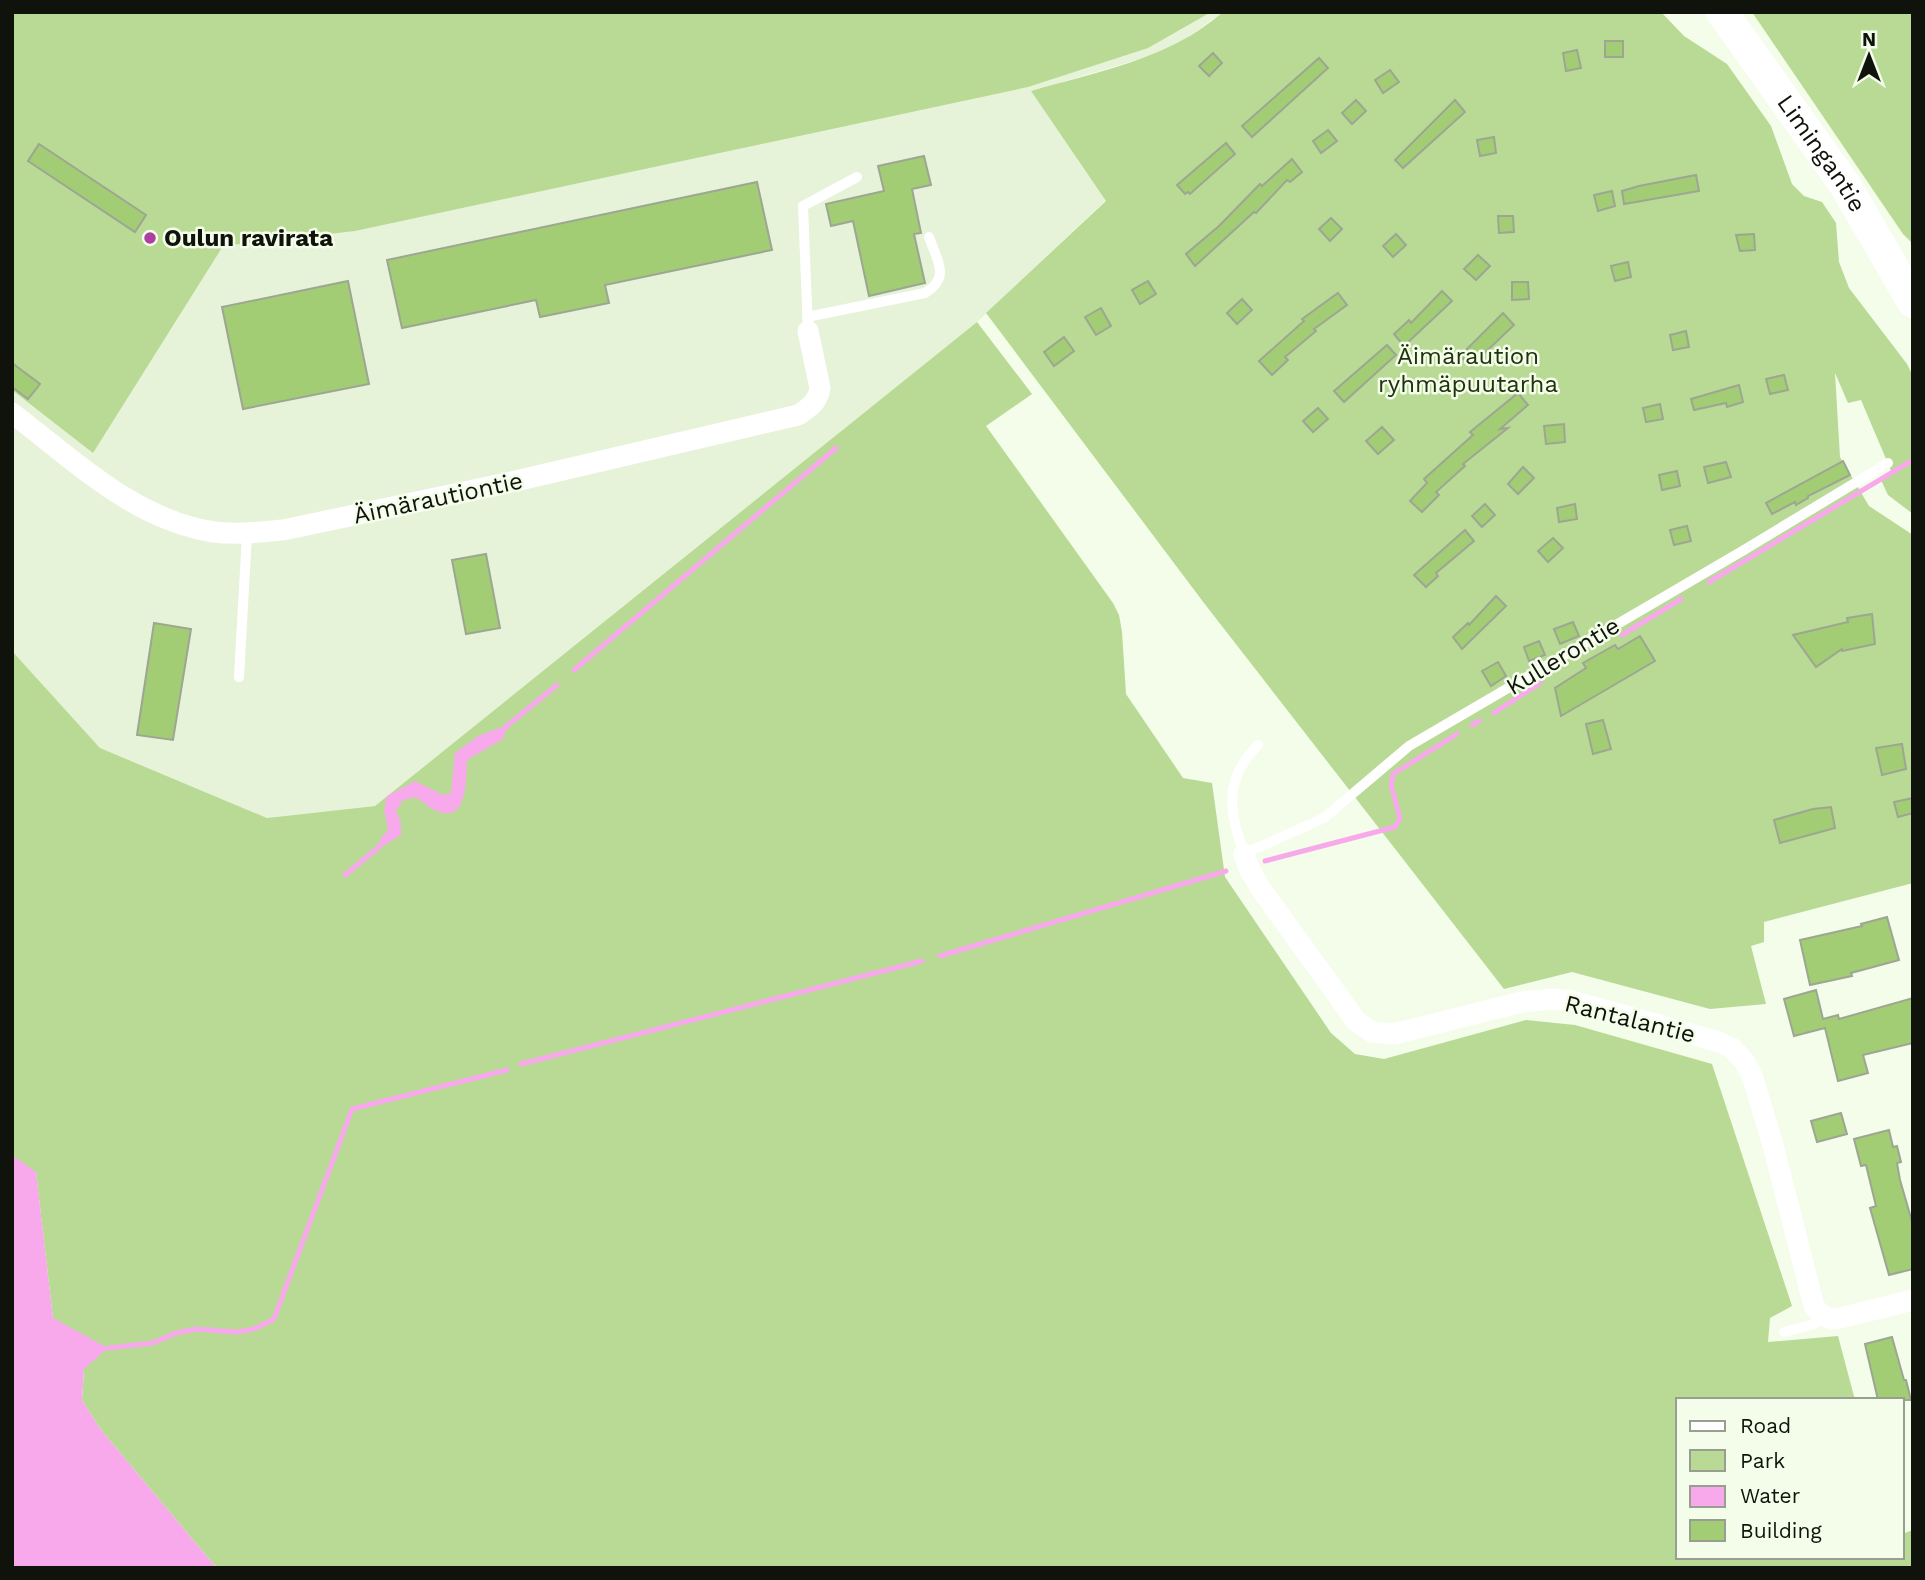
<svg xmlns="http://www.w3.org/2000/svg" width="1925" height="1580" font-family="'Work Sans',sans-serif">
<style>
.built{fill:#e6f3d8}
.green{fill:#b8da95}
.water{fill:#f8a9eb}
.lines{fill:none;stroke-linecap:round;stroke-linejoin:round}
.stream{stroke:#f8a9eb;stroke-width:5}
.building{fill:#a3cd74;stroke:#9da693;stroke-width:2}
.service{stroke:#fff;stroke-width:10}
.minor{stroke:#fff;stroke-width:21}
.secondary{stroke:#fff;stroke-width:32}
.poi-dot{fill:#ac3f9f;stroke:#f3fde9;stroke-width:2.5}
.labels{text-anchor:middle;dominant-baseline:central;stroke-width:5;stroke-linejoin:round;paint-order:stroke}
.street-label{font-size:24px;fill:#10130c;stroke:#f3fde9}
.poi-label{font-size:24px;font-weight:bold;fill:#10130c;stroke:#f3fde9;text-anchor:start}
.park-label{font-size:24px;fill:#22320d;stroke:#f3fde9}
</style>
<rect width="100%" height="100%" fill="#f3fde9"/>
<!-- built -->
<path class="built" d="M12 12H1223L1178 44 1154 55 1031 91 1106 200 977 322 375 806 267 818 100 748 12 651Z"/>
<!-- green -->
<g class="green">
<path d="M12 12H1211L1148 48 1028 87 355 231 223 246 93 453 12 390Z"/>
<path d="M1223 12H1661L1684 36 1727 64 1771 126 1792 184 1804 196 1822 202 1836 223 1839 262 1849 288 1907 364 1913 376V514L1888 495 1881 480 1892 473 1861 400 1848 403 1835 373 1840 457 1869 506 1913 535V883L1764 922V942L1751 946 1766 1004 1710 1009 1572 972 1504 989 1204 603 986 313 1106 201 1031 91C1099 71 1168 60 1223 12Z"/>
<path d="M1752 12H1913V244L1903 234Z"/>
<path d="M977 322 1032 394 986 426 1113 603 1119 615 1122 632 1126 694 1183 778 1212 783 1225 877 1331 1033 1355 1054 1384 1059 1526 1020 1575 1025 1712 1064 1792 1306 1770 1318 1768 1342 1838 1336 1855 1400H1678V1557H1902V1534L1913 1530V1568H222L214 1565 101 1430 82 1400 84 1369 53 1318 36 1173 12 1155V651L100 748 267 818 375 806Z"/>
</g>
<!-- water -->
<g class="water">
<path d="M508 725 503 739 467 760C466 776 468 822 440 812 432 810 423 802 416 797L403 800 396 811 401 823V835L378 849 380 839 388 830 384 809 387 796 415 781 443 795 451 793 455 753 478 736Z"/>
<path d="M12 1155 36 1172 53 1318 108 1348 84 1369 82 1400 101 1430 214 1565 222 1568H12Z"/>
</g>
<g class="lines">
<!-- stream -->
<g class="stream">
<path d="M1709 582 1913 460"/>
<path d="M1622 635 1681 599"/>
<path d="M574 670 836 448"/>
<path d="M1494 713 1540 683"/>
<path d="M1472 725 1479 721"/>
<path d="M503 729 557 685"/>
<path d="M1265 861 1395 827 1400 818 1391 785 1393 774 1457 734"/>
<path d="M345 875 380 846"/>
<path d="M940 956 1226 871"/>
<path d="M521 1064 922 961"/>
<path d="M108 1348 153 1343 176 1333 196 1329 238 1332 254 1329 274 1319 352 1109 507 1070"/>
</g>
</g>
<!-- building -->
<g class="building">
<rect x="1605" y="41" width="18" height="16"/>
<path d="M1577 50 1581 68 1566 71 1563 53Z"/>
<path d="M1213 53 1222 63 1209 76 1199 66Z"/>
<path d="M1319 58 1328 68 1252 137 1242 126Z"/>
<path d="M1390 70 1399 82 1383 93 1375 80Z"/>
<path d="M1356 100 1366 111 1352 124 1342 113Z"/>
<path d="M1455 100 1465 112 1403 168 1395 160Z"/>
<path d="M1328 130 1337 141 1321 153 1313 141Z"/>
<path d="M1494 137 1496 153 1480 156 1477 140Z"/>
<path d="M1226 143 1235 154 1190 194 1188 192 1185 194 1177 185Z"/>
<path d="M39 144 146 215 135 232 28 161Z"/>
<path d="M924 156 931 185 912 189 921 233 914 234 925 283 869 296 853 221 831 226 826 204 884 191 878 166Z"/>
<path d="M1292 159 1302 172 1290 182 1287 180 1256 213 1254 212 1195 266 1186 254 1219 226 1260 184 1262 186Z"/>
<path d="M1696 175 1699 191 1624 204 1622 191 1639 186Z"/>
<path d="M757 182 772 250 605 285 609 303 540 317 536 300 402 328 387 260Z"/>
<path d="M1612 191 1615 206 1598 211 1594 195Z"/>
<path d="M1498 216H1513L1514 232 1499 233Z"/>
<path d="M1331 218 1342 229 1330 241 1319 229Z"/>
<path d="M1396 234 1406 245 1393 257 1383 246Z"/>
<path d="M1754 234 1755 250 1740 251 1736 235Z"/>
<path d="M1478 255 1490 266 1476 280 1464 269Z"/>
<path d="M1628 262 1631 277 1615 281 1611 266Z"/>
<path d="M348 281 369 384 243 409 222 307Z"/>
<path d="M1148 281 1156 294 1140 304 1132 290Z"/>
<path d="M1512 282H1528L1529 299 1512 300Z"/>
<path d="M1442 291 1452 301 1404 346 1394 334 1409 320 1411 323Z"/>
<path d="M1338 293 1347 305 1314 329 1316 331 1285 357 1288 360 1272 375 1259 361 1304 321 1302 319Z"/>
<path d="M1242 299 1252 310 1237 324 1227 313Z"/>
<path d="M1101 308 1111 326 1096 335 1085 317Z"/>
<path d="M1503 313 1514 325 1471 366 1460 356Z"/>
<path d="M1686 331 1689 347 1673 350 1670 335Z"/>
<path d="M1064 337 1074 351 1054 366 1044 352Z"/>
<path d="M1387 345 1396 355 1344 402 1334 391Z"/>
<path d="M12 363 40 384 28 399 12 387Z"/>
<path d="M1784 375 1788 390 1770 394 1766 379Z"/>
<path d="M1739 385 1743 402 1727 407 1726 403 1694 410 1691 399Z"/>
<path d="M1518 393 1528 405 1500 429 1508 428 1463 464 1465 466 1436 492 1439 495 1422 512 1410 501 1427 483 1424 479 1473 435 1470 432Z"/>
<path d="M1660 404 1663 419 1646 422 1643 408Z"/>
<path d="M1318 408 1328 419 1313 432 1303 421Z"/>
<path d="M1564 424 1565 442 1546 444 1544 426Z"/>
<path d="M1382 427 1394 440 1378 454 1366 441Z"/>
<path d="M1843 461 1850 475 1808 496V498L1796 505 1795 502 1772 514 1766 503Z"/>
<path d="M1726 462 1731 477 1708 483 1704 467Z"/>
<path d="M1523 467 1534 478 1518 494 1508 484Z"/>
<path d="M1677 471 1680 486 1662 490 1659 475Z"/>
<path d="M1485 504 1495 515 1482 527 1472 516Z"/>
<path d="M1575 504 1577 519 1559 522 1557 508Z"/>
<path d="M1687 526 1691 541 1674 545 1670 530Z"/>
<path d="M1465 530 1474 541 1436 573 1438 576 1426 587 1414 575Z"/>
<path d="M1553 538 1563 548 1548 562 1538 551Z"/>
<path d="M486 554 500 628 466 634 452 560Z"/>
<path d="M1496 596 1506 606 1462 649 1453 637 1468 623 1469 625Z"/>
<path d="M1872 614 1875 644 1842 651V649L1816 667 1793 635 1848 622 1847 618Z"/>
<path d="M1573 622 1579 636 1560 644 1554 629Z"/>
<path d="M154 623 191 629 173 740 137 735Z"/>
<path d="M1640 636 1655 661 1561 716 1555 688 1586 668 1583 663 1615 645 1618 649Z"/>
<path d="M1539 641 1545 655 1529 661 1524 647Z"/>
<path d="M1498 662 1506 676 1491 686 1482 671Z"/>
<path d="M1603 720 1611 749 1593 754 1586 724Z"/>
<path d="M1902 744 1906 769 1882 775 1876 748Z"/>
<path d="M1913 798V813L1898 817 1894 802Z"/>
<path d="M1831 807 1835 828 1780 843 1774 820 1813 809Z"/>
<path d="M1887 917 1899 960 1851 973 1852 976 1810 985 1800 940 1862 926 1861 924Z"/>
<path d="M1816 990 1823 1019 1838 1015 1839 1019 1913 998V1043L1863 1055 1868 1073 1838 1081 1825 1028 1794 1036 1784 999Z"/>
<path d="M1841 1113 1847 1134 1817 1142 1811 1121Z"/>
<path d="M1889 1130 1893 1147 1897 1146 1901 1162 1897 1163 1900 1180 1913 1225V1269L1889 1275 1870 1208 1876 1206 1866 1165 1861 1166 1854 1139Z"/>
<path d="M1892 1337 1904 1380H1906L1911 1400H1878L1865 1344Z"/>
</g>
<g class="lines">
<!-- service -->
<g class="service">
<path d="M807 317 925 293C951 277 937 261 929 237"/>
<path d="M808 331 803 206 857 177"/>
<path d="M239 677 247 534"/>
<path d="M1258 745C1223 780 1229 812 1244 854L1324 818 1409 746 1744 550 1888 463"/>
<path d="M1784 1332 1811 1325 1826 1318"/>
</g>
<!-- minor -->
<g class="minor">
<path d="M12 413C74 460 134 520 214 532 237 535 260 532 283 530L507 483 798 415C809 408 818 402 820 388L808 331"/>
<path d="M1244 854 1250 871 1261 889 1356 1021 1372 1032 1394 1034 1522 1002 1552 999 1572 1001 1716 1041 1732 1048 1744 1061 1752 1075 1773 1145 1814 1306C1820 1315 1825 1318 1836 1319L1913 1300"/>
</g>
<!-- secondary -->
<path class="secondary" id="s1" d="M1722 12 1845 185 1913 302"/>
</g>
<!-- markers -->
<circle class="poi-dot" cx="150" cy="238" r="7"/>
<g class="labels">
<!-- street labels -->
<g class="street-label">
<text stroke="none"><textPath href="#s1" startOffset="173">Limingantie</textPath></text>
<text transform="translate(438 498) rotate(-12)">Äimärautiontie</text>
<text transform="translate(1563 656) rotate(-31)">Kullerontie</text>
<text transform="translate(1630 1019) rotate(14)">Rantalantie</text>
</g>
<!-- poi labels -->
<g class="poi-label">
<text x="164" y="238">Oulun ravirata</text>
</g>
<!-- park labels -->
<g class="park-label">
<text x="1468" y="356">Äimäraution<tspan x="1468" dy="28">ryhmäpuutarha</tspan></text>
</g>
</g>
<!-- border -->
<rect width="1925" height="1580" fill="none" stroke="#10130c" stroke-width="28"/>
<!-- legend -->
<rect x="1676" y="1398" width="228" height="161" fill="#f3fde9" stroke="#989f91" stroke-width="2"/>
<rect x="1690" y="1421" width="35" height="10" fill="#ffffff" stroke="#989f91" stroke-width="2"/>
<text x="1740" y="1433" font-size="21" fill="#10130c">Road</text>
<rect x="1690" y="1450" width="35" height="21" fill="#b8da95" stroke="#989f91" stroke-width="2"/>
<text x="1740" y="1468" font-size="21" fill="#10130c">Park</text>
<rect x="1690" y="1486" width="35" height="21" fill="#f8a9eb" stroke="#989f91" stroke-width="2"/>
<text x="1740" y="1503" font-size="21" fill="#10130c">Water</text>
<rect x="1690" y="1520" width="35" height="21" fill="#a3cd74" stroke="#989f91" stroke-width="2"/>
<text x="1740" y="1538" font-size="21" fill="#10130c">Building</text>
<!-- north arrow -->
<g transform="translate(1869 56)" stroke="#f3fde9" stroke-width="5" paint-order="stroke">
<path d="M0-5L12 26L0 18L-12 26Z" fill="#10130c"/>
<text y="-10" font-size="19" font-weight="bold" text-anchor="middle" fill="#10130c">N</text>
</g>
</svg>
